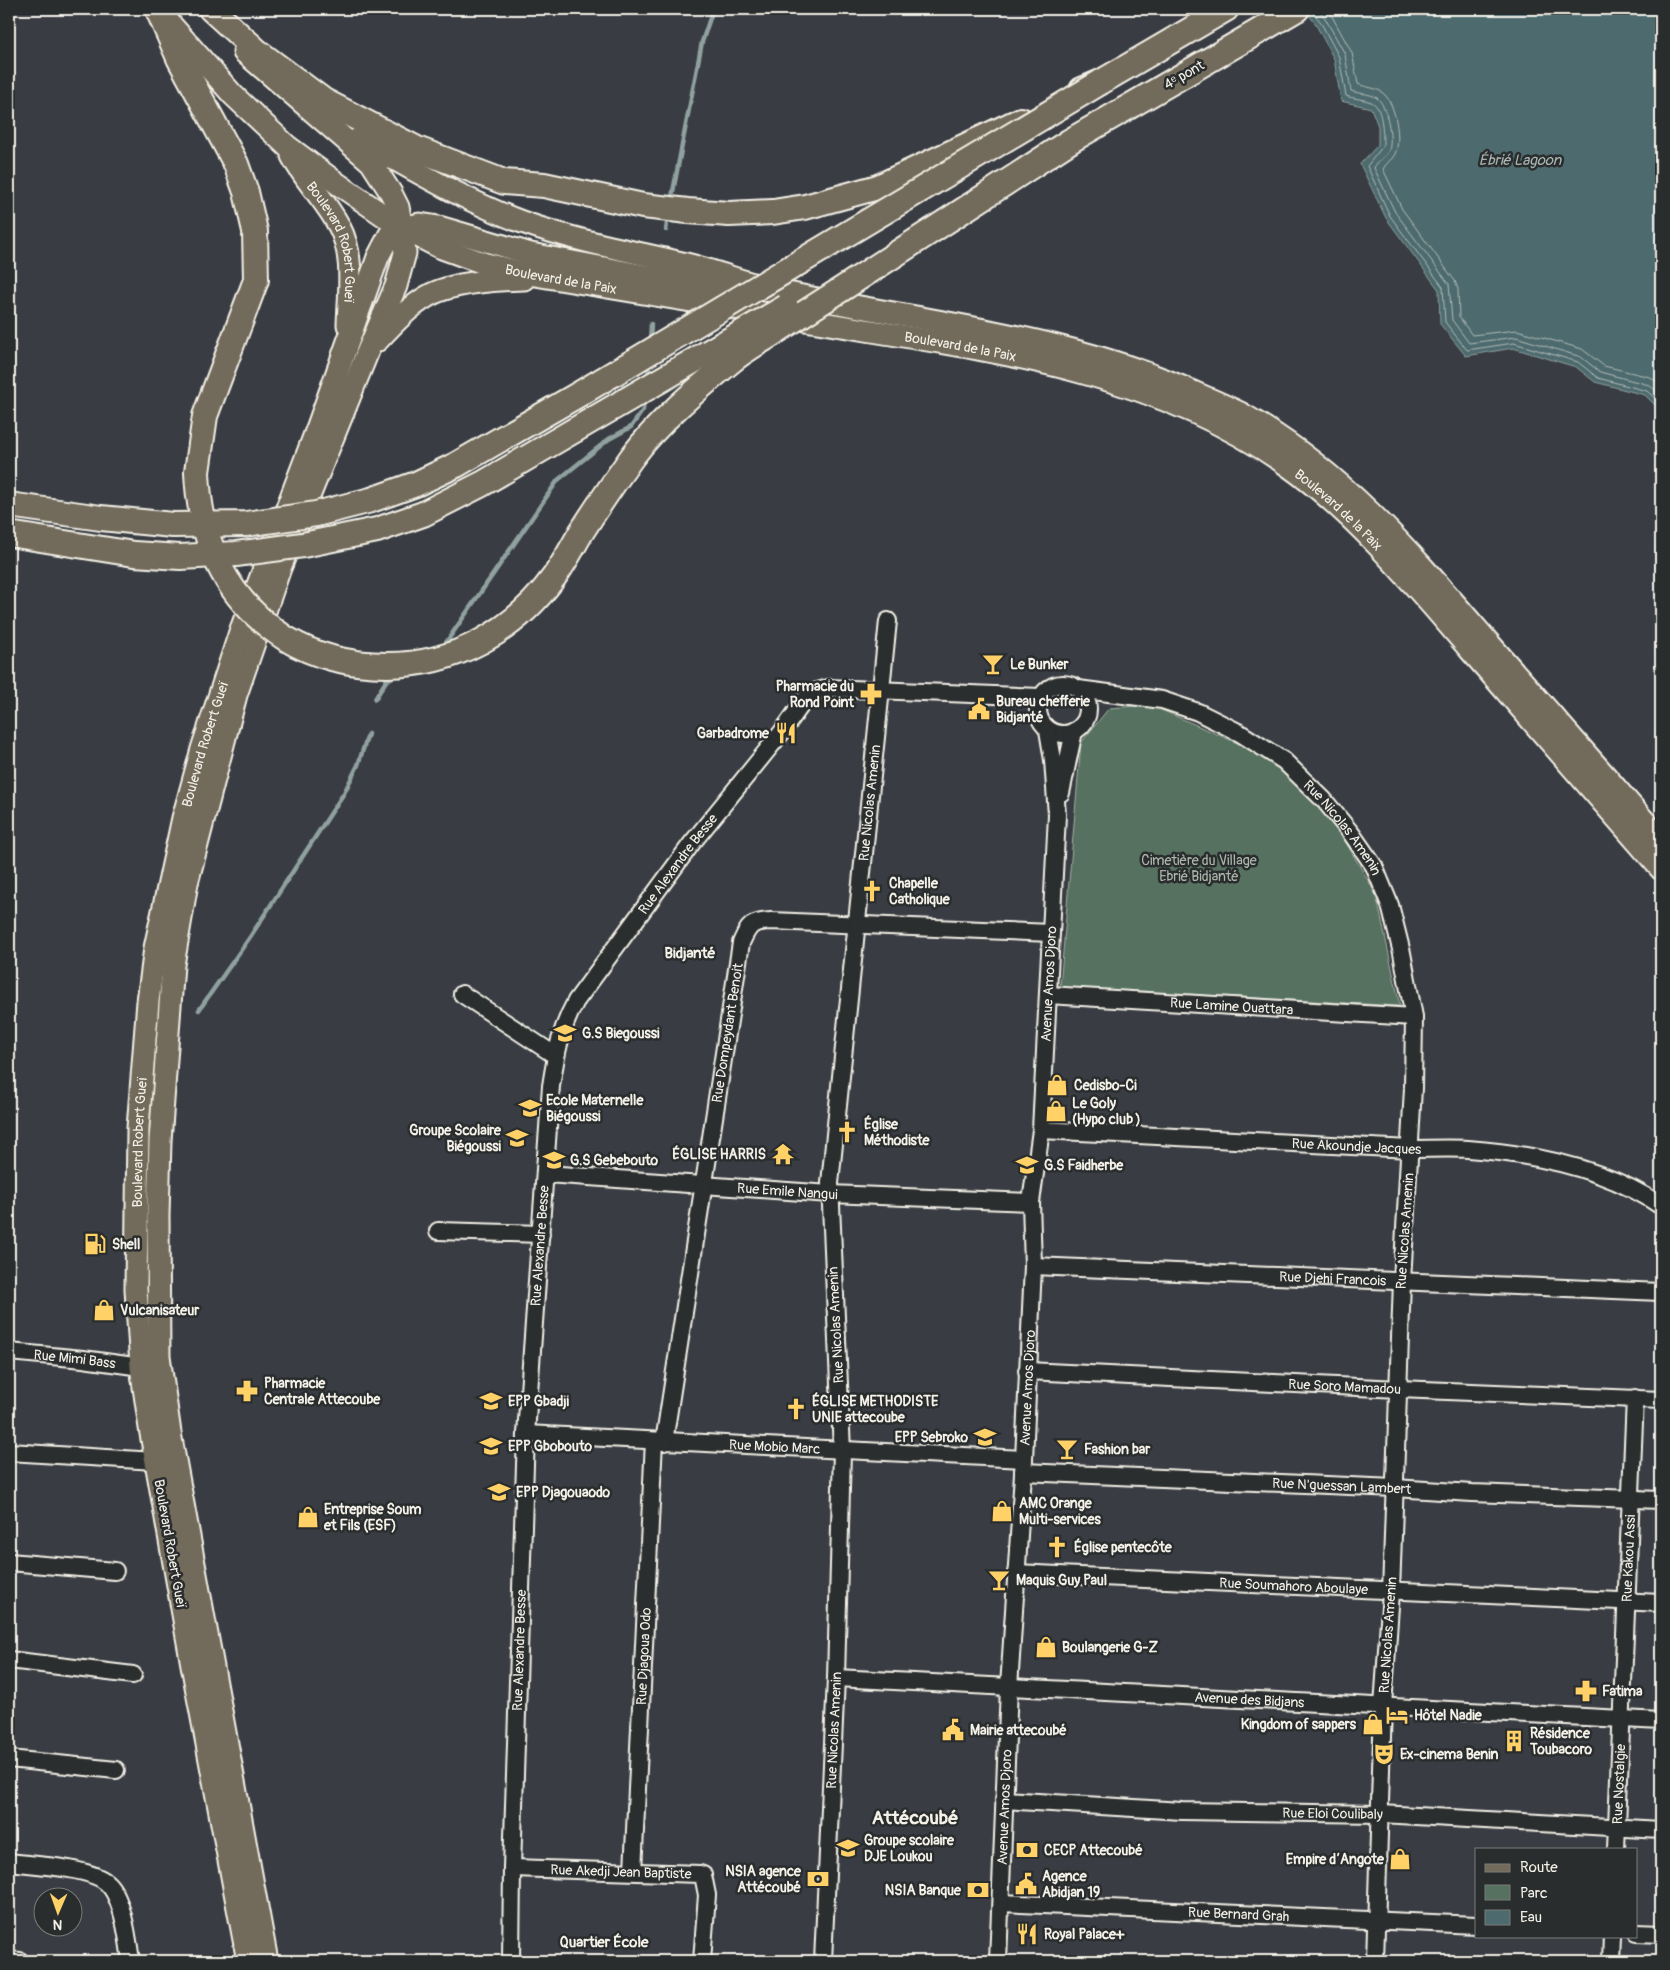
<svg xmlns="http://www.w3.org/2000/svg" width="1670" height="1970" font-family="Pangolin,sans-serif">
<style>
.green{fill:#567160;stroke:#a5b1a4}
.water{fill:#4d6b6e;stroke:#90a19f}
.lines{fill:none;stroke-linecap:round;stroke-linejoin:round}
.shore{stroke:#b1bbb7;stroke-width:1}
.stream{stroke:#90a19f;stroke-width:4.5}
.minor-casing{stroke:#f4f1e8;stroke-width:20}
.major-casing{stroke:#f4f1e8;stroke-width:25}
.highway-casing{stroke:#f4f1e8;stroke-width:28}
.minor{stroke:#2a2d2e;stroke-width:16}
.major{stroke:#726b5a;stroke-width:21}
.highway{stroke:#726b5a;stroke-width:24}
.highway-bridge-casing{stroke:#f4f1e8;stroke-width:28;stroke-linecap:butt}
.highway-bridge{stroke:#726b5a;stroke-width:24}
.labels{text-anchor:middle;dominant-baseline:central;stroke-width:5;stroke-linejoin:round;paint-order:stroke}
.street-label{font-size:14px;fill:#f4f1e8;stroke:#2a2d2e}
.poi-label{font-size:14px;font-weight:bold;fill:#f4f1e8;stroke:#2a2d2e;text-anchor:start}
.park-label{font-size:14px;fill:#adb7ab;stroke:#2a2d2e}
.water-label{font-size:15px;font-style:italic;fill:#a9b5b1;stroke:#2a2d2e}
.neighbourhood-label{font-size:15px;font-weight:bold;fill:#f4f1e8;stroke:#2a2d2e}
.district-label{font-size:19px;font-weight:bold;fill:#f4f1e8;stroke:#2a2d2e}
</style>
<rect width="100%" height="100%" fill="#393d43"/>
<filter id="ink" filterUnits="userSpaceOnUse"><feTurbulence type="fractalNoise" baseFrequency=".02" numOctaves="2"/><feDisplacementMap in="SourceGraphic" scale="10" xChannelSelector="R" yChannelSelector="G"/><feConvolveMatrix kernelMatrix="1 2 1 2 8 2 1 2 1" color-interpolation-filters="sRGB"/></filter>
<g filter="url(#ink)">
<!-- green -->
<path class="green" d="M1150 705 1258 752 1324 805 1376 894 1400 1006 1060 987 1081 743 1109 708Z"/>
<!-- water -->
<path class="water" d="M1304 9H1661V411L1645 395 1595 382 1576 367 1513 348 1466 356 1440 324 1439 290 1386 218 1360 164 1378 145V126L1371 108 1341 101 1334 59 1315 23Z"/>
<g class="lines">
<!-- shore -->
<g class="shore">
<path d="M1310 9 1320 21 1339 57 1346 96C1354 99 1366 99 1373 103 1383 109 1383 136 1383 146L1367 166 1390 216 1443 287 1445 322 1467 350 1514 343 1578 362 1598 378 1647 391 1661 404"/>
<path d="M1318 9 1325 18 1345 54 1351 91C1359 94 1370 93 1377 98 1387 105 1393 139 1389 150 1386 157 1377 161 1374 168L1395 212 1449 284 1452 320 1469 343 1516 337 1581 357 1600 372 1649 385 1661 395"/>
<path d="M1328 9 1352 53 1358 84C1366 88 1377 87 1384 94 1395 103 1402 140 1395 154 1392 160 1386 163 1383 169L1402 209 1455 281 1458 289 1459 317 1472 335 1517 330 1582 349 1604 366 1650 377 1661 385"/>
</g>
<!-- stream -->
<g class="stream">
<path d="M671 202 702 42 713 9"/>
<path d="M666 230 668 216"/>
<path d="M650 343 651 324"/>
<path d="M648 377 649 360"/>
<path d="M442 646 445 644 558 480 609 439 631 427 643 410 644 400"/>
<path d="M375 699 386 681 397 674"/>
<path d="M199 1010 250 937 344 793 358 765 368 734"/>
</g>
<!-- minor casing -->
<g class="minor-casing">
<g id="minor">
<circle cx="1063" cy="709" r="25"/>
<path id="s1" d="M1078 689 1162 700 1198 712 1240 733 1284 761 1324 800 1351 833 1374 866 1390 905 1402 953 1414 1017 1413 1088 1402 1281 1391 1592 1383 1706 1375 1961"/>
<path d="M1061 793 1074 731"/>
<path d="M462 994 556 1056"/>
<path id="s2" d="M1048 995 1414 1017"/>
<path id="s3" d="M1041 1130 1410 1149C1429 1149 1449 1148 1468 1149 1534 1154 1606 1168 1661 1206"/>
<path id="s4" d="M546 1174 830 1194 1031 1202"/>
<path d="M438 1231 541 1234"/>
<path id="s5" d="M1033 1266 1661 1292"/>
<path id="s6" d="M9 1352 83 1359 141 1367"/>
<path id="s7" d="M1027 1371 1399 1389 1661 1400"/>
<path id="s8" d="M526 1434 1024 1459"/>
<path id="s9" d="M664 1442 741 943C749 925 751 922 771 921L1051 933"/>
<path d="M9 1452 155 1461"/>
<path id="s10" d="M1023 1472 1395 1488 1472 1493 1661 1500"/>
<path d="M9 1562 115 1571"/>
<path id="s11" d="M1016 1573 1661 1603"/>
<path d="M9 1660 133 1675"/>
<path id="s12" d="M836 1678 1661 1721"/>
<path d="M9 1759 116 1770"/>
<path id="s13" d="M1004 1800 1182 1811 1381 1814 1661 1830"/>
<path id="s14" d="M1616 1849 1635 1398"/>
<path d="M9 1862C33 1865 88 1867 106 1882 123 1896 128 1940 131 1961"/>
<path id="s15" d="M512 1868 700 1874 703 1875 707 1895 702 1961"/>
<path id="s16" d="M633 1871 654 1441"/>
<path id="s17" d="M1001 1903 1476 1925"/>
<path d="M1636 1933 1661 1934"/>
<path d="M9 1960 20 1961"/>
<path id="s18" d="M511 1961 512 1868 526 1434 551 1086C556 1054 560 1030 576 1001L692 843 782 732 806 698 814 692 828 688 1040 697"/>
<path id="s19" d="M823 1961 836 1678 842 1451 830 1183 888 621"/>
<path id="s20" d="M998 1961 1009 1687 1024 1459 1033 1266 1031 1202 1041 1130 1057 815 1053 760 1048 730"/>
<path d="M1611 1961 1612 1936"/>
</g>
</g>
<!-- major casing -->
<g class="major-casing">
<g id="major">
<path id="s21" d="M166 19 233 95 287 146 338 184 402 228 439 247 486 264 529 274C633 292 737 309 841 326 996 351 1155 372 1287 465 1355 513 1416 587 1471 651 1534 724 1598 796 1661 869"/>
<path d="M244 52 371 162 391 193 398 207 402 228 405 253 396 286 368 351 280 568 236 695 187 883 173 965 160 1141 158 1216 159 1356 170 1433 267 1961"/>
<path d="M358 139C411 168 465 201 522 222 576 241 631 251 686 264 719 272 750 285 783 292 922 322 1069 334 1200 395 1214 401 1228 407 1242 414 1344 472 1414 556 1489 643 1547 709 1604 774 1661 840"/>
<path id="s22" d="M292 156C305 181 326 201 339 226 355 256 349 292 348 325"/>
<path d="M378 340C393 324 409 307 428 296 453 282 496 280 524 279"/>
<path id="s23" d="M248 1961 192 1665 150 1428 141 1367 136 1289 138 1128 148 1001 155 948 183 818 202 749 240 632 318 426 378 257 390 234 402 228 420 224 439 227 531 254 682 283 717 288 778 291"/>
</g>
</g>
<!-- highway casing -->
<g class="highway-casing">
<g id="highway">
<path d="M211 9 258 52 324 101 417 149 504 182 544 185 643 206 688 211 729 214 773 212 805 207 878 187 1021 120"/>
<path d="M158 10 179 58 236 164 246 192 255 231 256 280 205 416 197 472"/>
<path d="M1082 90 1101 82 1226 9"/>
<path d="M1070 141 1297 9"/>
</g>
</g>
<!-- minor -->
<use href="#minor" class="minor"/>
<!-- major -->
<use href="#major" class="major"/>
<!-- highway -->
<use href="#highway" class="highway"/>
<!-- highway-bridge casing -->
<g class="highway-bridge-casing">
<g id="highway-bridge">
<path d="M197 472C200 542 225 599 285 638 316 657 351 665 387 665 455 665 515 631 554 577 565 562 573 546 582 531 598 506 615 481 632 457 660 420 695 391 730 362 744 350 760 342 775 332 798 317 822 302 845 287 920 238 995 190 1070 141"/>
<path d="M9 505 101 518 173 525 246 524 316 514 371 500 416 484 456 465 581 393 1101 82"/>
<path d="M9 534 134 554 180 557 236 554 303 545 377 530 423 514 482 484 786 307"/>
</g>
</g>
<!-- highway-bridge -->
<use href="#highway-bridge" class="highway-bridge"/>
</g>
</g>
<!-- icons -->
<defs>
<g id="bar-bare" transform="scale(1.725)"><path d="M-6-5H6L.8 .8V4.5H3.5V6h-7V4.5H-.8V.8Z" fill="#ffd166" stroke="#2a2d2e" stroke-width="2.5" paint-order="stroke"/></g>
<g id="pharmacy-bare" transform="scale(1.725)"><path d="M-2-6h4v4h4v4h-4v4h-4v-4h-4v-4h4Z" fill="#ffd166" stroke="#2a2d2e" stroke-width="2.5" paint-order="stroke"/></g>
<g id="civic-bare" transform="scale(1.725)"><path d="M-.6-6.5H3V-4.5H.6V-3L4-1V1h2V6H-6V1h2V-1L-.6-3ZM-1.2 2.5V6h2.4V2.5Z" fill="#ffd166" stroke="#2a2d2e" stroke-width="2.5" paint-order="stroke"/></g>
<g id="restaurant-bare" transform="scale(1.725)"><path d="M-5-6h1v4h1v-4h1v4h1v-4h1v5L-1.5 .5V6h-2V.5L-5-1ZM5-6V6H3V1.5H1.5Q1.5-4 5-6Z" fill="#ffd166" stroke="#2a2d2e" stroke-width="2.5" paint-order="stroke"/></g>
<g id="church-bare" transform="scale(1.725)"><path d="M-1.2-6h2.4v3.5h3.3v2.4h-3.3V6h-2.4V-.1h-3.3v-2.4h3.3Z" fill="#ffd166" stroke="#2a2d2e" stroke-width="2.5" paint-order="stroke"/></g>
<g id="school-bare" transform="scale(1.725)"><path d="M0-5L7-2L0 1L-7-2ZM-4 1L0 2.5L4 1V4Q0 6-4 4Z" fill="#ffd166" stroke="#2a2d2e" stroke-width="2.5" paint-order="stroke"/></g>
<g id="shop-bare" transform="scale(1.725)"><path d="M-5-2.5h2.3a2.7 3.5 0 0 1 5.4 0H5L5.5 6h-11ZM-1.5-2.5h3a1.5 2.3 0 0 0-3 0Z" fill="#ffd166" stroke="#2a2d2e" stroke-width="2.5" paint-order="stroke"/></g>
<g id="temple-bare" transform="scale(1.725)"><path d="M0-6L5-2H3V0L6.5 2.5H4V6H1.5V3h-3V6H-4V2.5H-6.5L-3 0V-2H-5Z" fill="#ffd166" stroke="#2a2d2e" stroke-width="2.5" paint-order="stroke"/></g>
<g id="fuel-bare" transform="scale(1.725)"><path d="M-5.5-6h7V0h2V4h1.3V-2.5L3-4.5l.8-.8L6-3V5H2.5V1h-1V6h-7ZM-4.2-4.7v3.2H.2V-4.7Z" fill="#ffd166" stroke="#2a2d2e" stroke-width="2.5" paint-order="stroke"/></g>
<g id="hotel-bare" transform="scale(1.725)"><path d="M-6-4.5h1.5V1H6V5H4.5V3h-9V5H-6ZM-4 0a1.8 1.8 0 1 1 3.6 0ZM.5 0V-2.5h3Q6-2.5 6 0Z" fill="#ffd166" stroke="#2a2d2e" stroke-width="2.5" paint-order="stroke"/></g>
<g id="building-bare" transform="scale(1.725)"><path d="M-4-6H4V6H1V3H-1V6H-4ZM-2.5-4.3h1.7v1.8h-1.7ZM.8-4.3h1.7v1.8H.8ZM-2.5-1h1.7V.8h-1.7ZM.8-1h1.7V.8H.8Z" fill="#ffd166" stroke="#2a2d2e" stroke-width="2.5" paint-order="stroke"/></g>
<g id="theatre-bare" transform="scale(1.725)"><path d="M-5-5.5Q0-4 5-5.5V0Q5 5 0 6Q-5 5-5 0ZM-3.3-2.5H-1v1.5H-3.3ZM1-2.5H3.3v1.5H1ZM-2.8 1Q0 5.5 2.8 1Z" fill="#ffd166" stroke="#2a2d2e" stroke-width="2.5" paint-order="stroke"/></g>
<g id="bank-bare" transform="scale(1.725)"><path d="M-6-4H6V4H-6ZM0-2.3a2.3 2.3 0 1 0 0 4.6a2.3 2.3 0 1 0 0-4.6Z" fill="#ffd166" stroke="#2a2d2e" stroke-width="2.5" paint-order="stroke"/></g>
</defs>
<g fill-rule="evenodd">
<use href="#bar-bare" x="993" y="664"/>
<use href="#pharmacy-bare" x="871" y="694"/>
<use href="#civic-bare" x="979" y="709"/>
<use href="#restaurant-bare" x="786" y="733"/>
<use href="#church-bare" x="872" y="891"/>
<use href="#school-bare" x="565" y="1033"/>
<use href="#shop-bare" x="1057" y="1085"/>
<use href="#school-bare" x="530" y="1108"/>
<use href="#shop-bare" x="1056" y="1111"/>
<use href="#church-bare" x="847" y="1132"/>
<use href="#school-bare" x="517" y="1138"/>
<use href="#temple-bare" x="783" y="1154"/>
<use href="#school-bare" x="554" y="1160"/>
<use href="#school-bare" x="1027" y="1165"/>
<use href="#fuel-bare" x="95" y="1244"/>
<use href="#shop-bare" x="104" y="1310"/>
<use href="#pharmacy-bare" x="247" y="1391"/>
<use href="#school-bare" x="491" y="1401"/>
<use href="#church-bare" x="796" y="1409"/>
<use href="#school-bare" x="985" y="1437"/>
<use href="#school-bare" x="491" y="1446"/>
<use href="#bar-bare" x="1067" y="1449"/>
<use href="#school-bare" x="499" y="1492"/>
<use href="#shop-bare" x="1002" y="1511"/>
<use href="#shop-bare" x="308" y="1517"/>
<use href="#church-bare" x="1057" y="1547"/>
<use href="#bar-bare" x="999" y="1580"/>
<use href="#shop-bare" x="1046" y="1647"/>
<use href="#pharmacy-bare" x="1586" y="1691"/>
<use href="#hotel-bare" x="1397" y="1715"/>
<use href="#shop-bare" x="1373" y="1724"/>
<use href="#civic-bare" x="953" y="1730"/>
<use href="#building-bare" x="1514" y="1741"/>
<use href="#theatre-bare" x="1384" y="1754"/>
<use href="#school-bare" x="848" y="1848"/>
<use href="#bank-bare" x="1027" y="1850"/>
<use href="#shop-bare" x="1400" y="1859"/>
<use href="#bank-bare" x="818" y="1879"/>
<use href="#civic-bare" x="1026" y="1884"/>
<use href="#bank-bare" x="978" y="1890"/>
<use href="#restaurant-bare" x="1027" y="1934"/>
</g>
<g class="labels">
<!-- street labels -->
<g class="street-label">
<text transform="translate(1184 75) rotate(-30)">4ᵉ pont</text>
<text stroke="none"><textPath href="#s22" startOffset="98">Boulevard Robert Gueï</textPath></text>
<text stroke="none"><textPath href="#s21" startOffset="485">Boulevard de la Paix</textPath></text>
<text stroke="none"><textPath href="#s21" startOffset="890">Boulevard de la Paix</textPath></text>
<text stroke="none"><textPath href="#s21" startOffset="1309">Boulevard de la Paix</textPath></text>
<text stroke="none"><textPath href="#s23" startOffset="1234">Boulevard Robert Gueï</textPath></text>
<text stroke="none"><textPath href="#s19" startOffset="1161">Rue Nicolas Amenin</textPath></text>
<text stroke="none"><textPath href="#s1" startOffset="311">Rue Nicolas Amenin</textPath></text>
<text stroke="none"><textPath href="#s18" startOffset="1136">Rue Alexandre Besse</textPath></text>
<text stroke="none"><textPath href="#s20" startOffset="979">Avenue Amos Djoro</textPath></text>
<text stroke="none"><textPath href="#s2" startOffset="184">Rue Lamine Ouattara</textPath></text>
<text stroke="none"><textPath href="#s9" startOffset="414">Rue Dompeydant Benoit</textPath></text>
<text stroke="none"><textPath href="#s23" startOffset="829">Boulevard Robert Gueï</textPath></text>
<text stroke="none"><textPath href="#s3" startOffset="316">Rue Akoundje Jacques</textPath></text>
<text stroke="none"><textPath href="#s4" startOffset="242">Rue Emile Nangui</textPath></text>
<text transform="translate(1405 1231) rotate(-86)">Rue Nicolas Amenin</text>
<text stroke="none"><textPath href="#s18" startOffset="716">Rue Alexandre Besse</textPath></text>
<text stroke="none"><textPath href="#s5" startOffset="300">Rue Djehi Francois</textPath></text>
<text transform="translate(836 1325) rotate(-93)">Rue Nicolas Amenin</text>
<text stroke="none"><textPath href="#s6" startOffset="66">Rue Mimi Bass</textPath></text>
<text stroke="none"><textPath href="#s7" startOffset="318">Rue Soro Mamadou</textPath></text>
<text stroke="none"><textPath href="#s20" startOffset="574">Avenue Amos Djoro</textPath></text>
<text stroke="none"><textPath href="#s8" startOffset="249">Rue Mobio Marc</textPath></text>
<text stroke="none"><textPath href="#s10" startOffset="319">Rue N'guessan Lambert</textPath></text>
<text transform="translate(170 1544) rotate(80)">Boulevard Robert Gueï</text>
<text stroke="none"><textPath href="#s14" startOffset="291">Rue Kakou Assi</textPath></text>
<text stroke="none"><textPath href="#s11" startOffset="278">Rue Soumahoro Aboulaye</textPath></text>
<text transform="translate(1388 1635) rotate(-86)">Rue Nicolas Amenin</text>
<text stroke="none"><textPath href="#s18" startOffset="311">Rue Alexandre Besse</textPath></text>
<text stroke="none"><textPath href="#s16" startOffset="215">Rue Djagoua Odo</textPath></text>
<text stroke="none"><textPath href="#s12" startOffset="414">Avenue des Bidjans</textPath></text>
<text stroke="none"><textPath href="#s19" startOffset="231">Rue Nicolas Amenin</textPath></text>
<text stroke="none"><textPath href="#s14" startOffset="65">Rue Nostalgie</textPath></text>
<text stroke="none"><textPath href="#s20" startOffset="154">Avenue Amos Djoro</textPath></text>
<text stroke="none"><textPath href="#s13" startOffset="329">Rue Eloi Coulibaly</textPath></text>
<text stroke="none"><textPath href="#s15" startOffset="109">Rue Akedji Jean Baptiste</textPath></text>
<text stroke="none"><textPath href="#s17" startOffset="238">Rue Bernard Grah</textPath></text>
</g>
<!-- poi labels -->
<g class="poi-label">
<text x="1010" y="664">Le Bunker</text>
<text x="854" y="686" text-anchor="end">Pharmacie du<tspan x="854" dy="16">Rond Point</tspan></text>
<text x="996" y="701">Bureau chefferie<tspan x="996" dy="16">Bidjanté</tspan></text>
<text x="769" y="733" text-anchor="end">Garbadrome</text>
<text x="889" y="883">Chapelle<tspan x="889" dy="16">Catholique</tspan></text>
<text x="582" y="1033">G.S Biegoussi</text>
<text x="1074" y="1085">Cedisbo-Ci</text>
<text x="546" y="1100">Ecole Maternelle<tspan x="546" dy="16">Biégoussi</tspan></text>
<text x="1072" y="1103">Le Goly<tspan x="1072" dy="16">(Hypo club )</tspan></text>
<text x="864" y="1124">Église<tspan x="864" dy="16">Méthodiste</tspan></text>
<text x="501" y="1130" text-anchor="end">Groupe Scolaire<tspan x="501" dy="16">Biégoussi</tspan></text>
<text x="766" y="1154" text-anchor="end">ÉGLISE HARRIS</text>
<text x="570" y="1160">G.S Gebebouto</text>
<text x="1044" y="1165">G.S Faidherbe</text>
<text x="112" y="1244">Shell</text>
<text x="120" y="1310">Vulcanisateur</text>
<text x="264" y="1383">Pharmacie<tspan x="264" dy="16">Centrale Attecoube</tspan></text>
<text x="508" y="1401">EPP Gbadji</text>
<text x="812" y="1401">ÉGLISE METHODISTE<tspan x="812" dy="16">UNIE attecoube</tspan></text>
<text x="968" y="1437" text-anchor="end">EPP Sebroko</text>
<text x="508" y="1446">EPP Gbobouto</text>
<text x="1084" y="1449">Fashion bar</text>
<text x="516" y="1492">EPP Djagouaodo</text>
<text x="1019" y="1503">AMC Orange<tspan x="1019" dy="16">Multi-services</tspan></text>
<text x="324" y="1509">Entreprise Soum<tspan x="324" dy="16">et Fils (ESF)</tspan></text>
<text x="1074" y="1547">Église pentecôte</text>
<text x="1016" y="1580">Maquis Guy Paul</text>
<text x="1062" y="1647">Boulangerie G-Z</text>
<text x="1602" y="1691">Fatima</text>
<text x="1414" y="1715">Hôtel Nadie</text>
<text x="1356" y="1724" text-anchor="end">Kingdom of sappers</text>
<text x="970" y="1730">Mairie attecoubé</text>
<text x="1530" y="1733">Résidence<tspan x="1530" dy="16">Toubacoro</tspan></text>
<text x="1400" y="1754">Ex-cinema Benin</text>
<text x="864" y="1840">Groupe scolaire<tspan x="864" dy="16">DJE Loukou</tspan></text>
<text x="1044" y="1850">CECP Attecoubé</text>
<text x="1384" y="1859" text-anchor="end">Empire d‘Angote</text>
<text x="801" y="1871" text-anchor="end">NSIA agence<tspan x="801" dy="16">Attécoubé</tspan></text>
<text x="1042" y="1876">Agence<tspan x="1042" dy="16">Abidjan 19</tspan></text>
<text x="961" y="1890" text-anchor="end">NSIA Banque</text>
<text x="1044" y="1934">Royal Palace+</text>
</g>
<!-- park labels -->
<g class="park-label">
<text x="1199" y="860">Cimetière du Village<tspan x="1199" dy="16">Ebrié Bidjanté</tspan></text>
</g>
<!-- water labels -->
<g class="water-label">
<text x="1520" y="160">Ébrié Lagoon</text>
</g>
<!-- neighbourhood labels -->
<g class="neighbourhood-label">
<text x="690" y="953">Bidjanté</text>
<text x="604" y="1942">Quartier École</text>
</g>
<!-- district labels -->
<g class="district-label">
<text x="915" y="1818">Attécoubé</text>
</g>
</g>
<!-- margin -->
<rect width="1670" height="1970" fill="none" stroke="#2a2d2e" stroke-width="30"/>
<rect x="15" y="15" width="1640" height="1940" fill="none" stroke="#f4f1e8" stroke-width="2" filter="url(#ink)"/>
<!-- legend -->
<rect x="1475" y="1848" width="162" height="90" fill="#2a2d2e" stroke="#7b7b78"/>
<rect x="1485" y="1864" width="25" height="8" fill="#726b5a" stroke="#7b7b78"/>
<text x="1520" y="1872" font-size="15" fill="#f4f1e8">Route</text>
<rect x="1485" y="1885" width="25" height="15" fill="#567160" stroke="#7b7b78"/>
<text x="1520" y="1898" font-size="15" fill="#f4f1e8">Parc</text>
<rect x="1485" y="1910" width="25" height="15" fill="#4d6b6e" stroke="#7b7b78"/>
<text x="1520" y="1922" font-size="15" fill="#f4f1e8">Eau</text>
<!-- north arrow -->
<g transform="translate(58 1912) rotate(182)"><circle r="24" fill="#2a2d2e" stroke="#7b7b78"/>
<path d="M0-4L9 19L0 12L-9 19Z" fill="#ffd166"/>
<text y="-8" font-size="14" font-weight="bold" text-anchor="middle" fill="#f4f1e8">N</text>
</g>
</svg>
